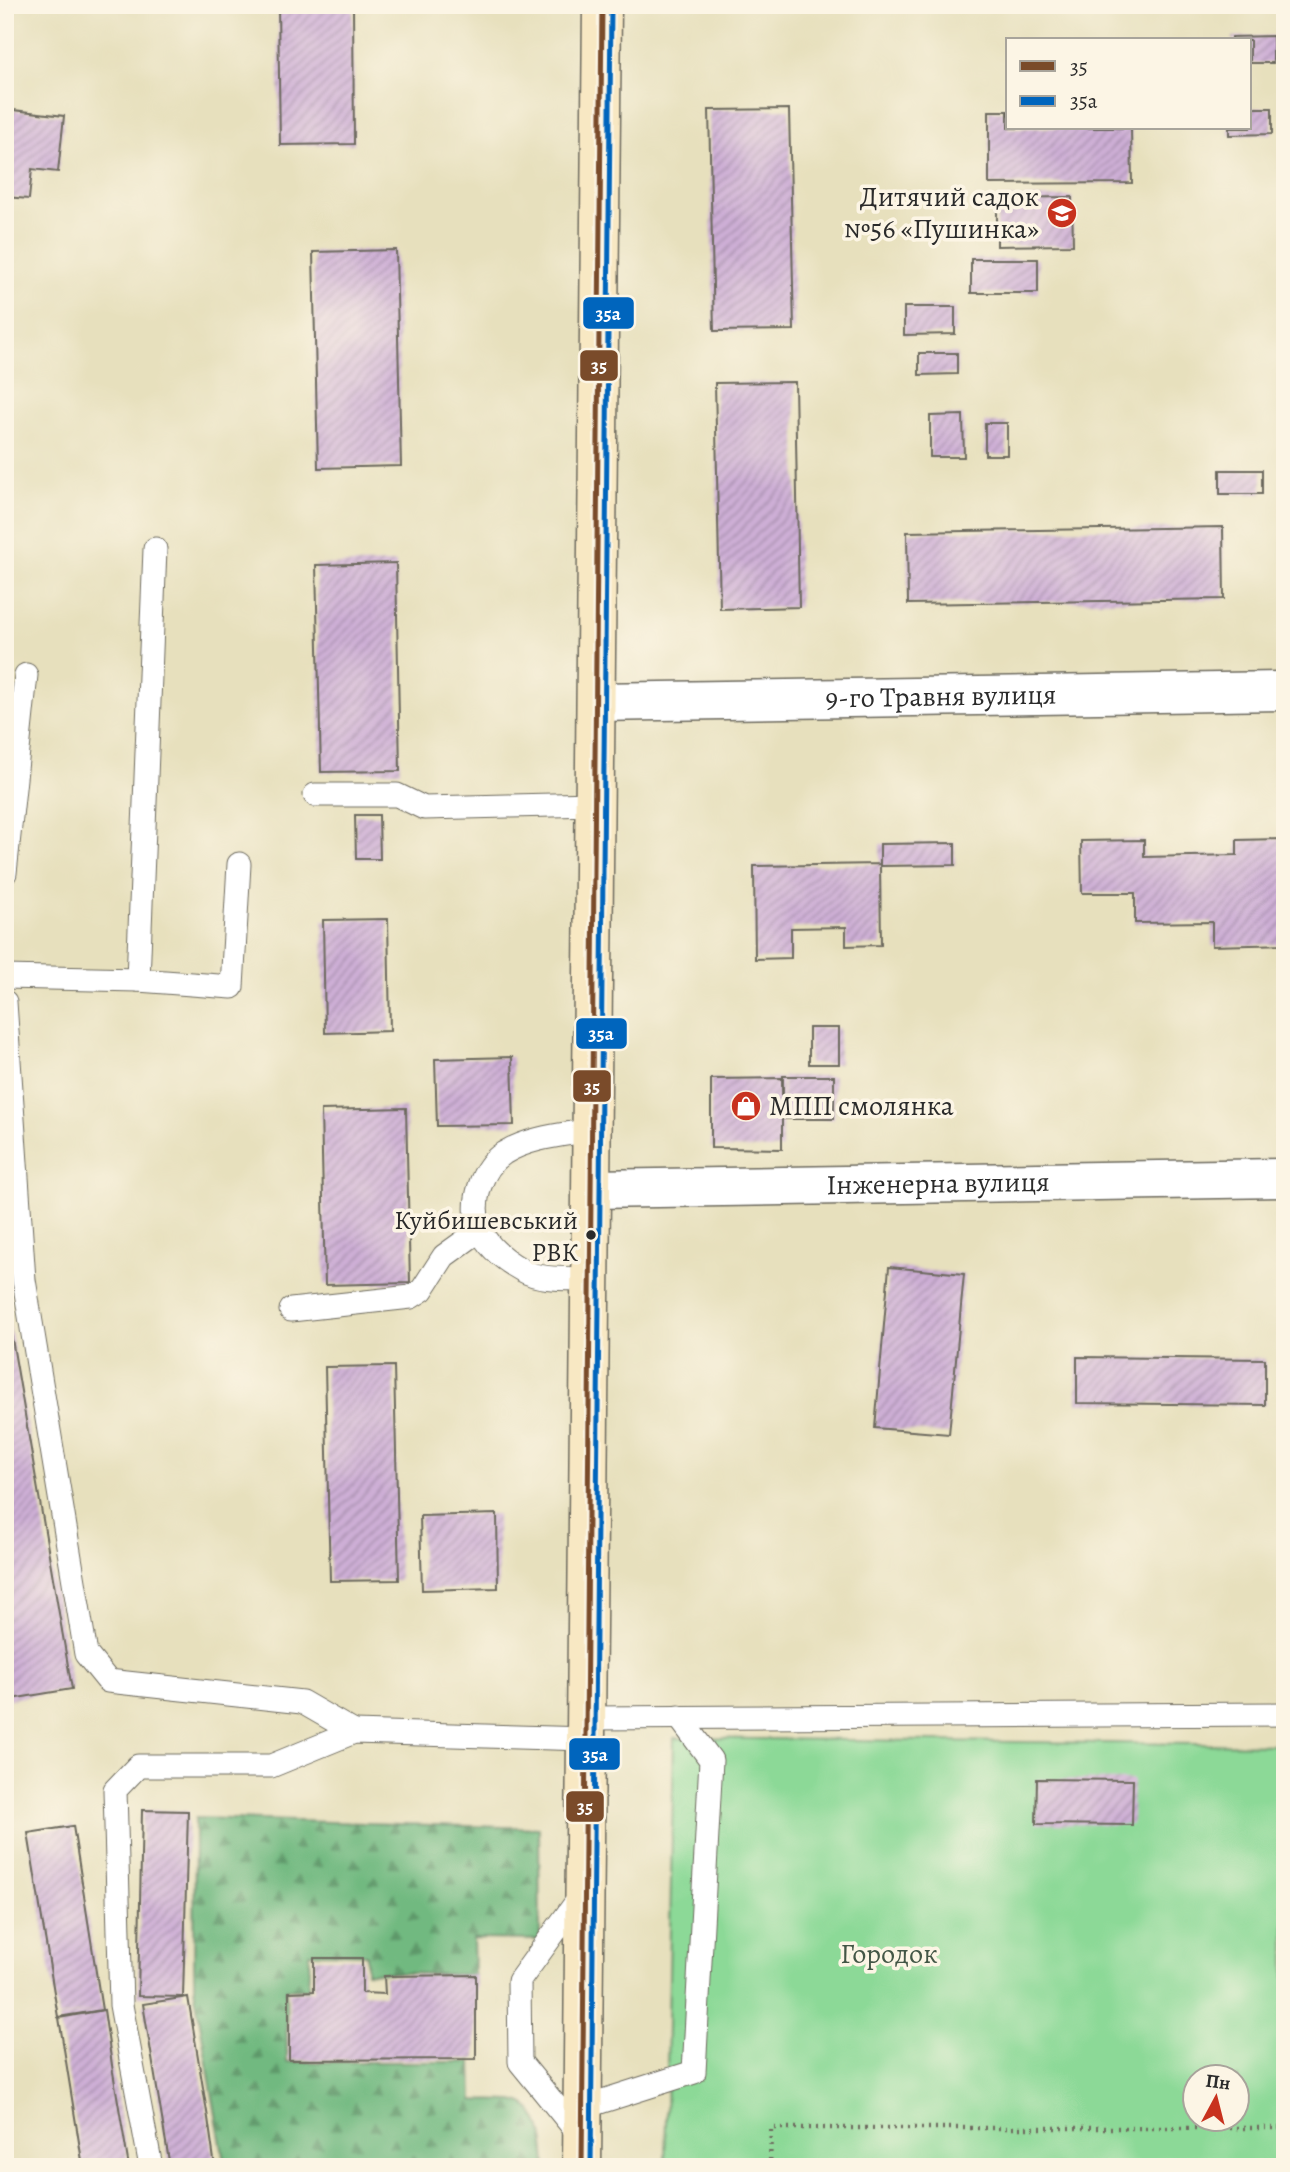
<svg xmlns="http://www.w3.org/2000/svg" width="1290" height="2172" font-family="Alegreya,serif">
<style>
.green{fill:#8cd997;stroke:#5c8261;stroke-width:2;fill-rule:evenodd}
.forest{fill:url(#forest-firs);stroke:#4e7256;stroke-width:2}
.building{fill:url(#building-hatch)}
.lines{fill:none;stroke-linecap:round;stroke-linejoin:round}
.service-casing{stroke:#6d6a5e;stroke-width:25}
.minor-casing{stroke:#6d6a5e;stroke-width:41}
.secondary-casing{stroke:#6d6a5e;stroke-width:41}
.path{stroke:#6d6a5e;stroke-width:4.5;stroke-dasharray:2 5;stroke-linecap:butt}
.service{stroke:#fff;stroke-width:23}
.minor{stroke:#fff;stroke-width:38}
.secondary{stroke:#f8e8c3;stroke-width:38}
.bus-1-casing{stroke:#fcf5e5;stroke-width:10}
.bus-2-casing{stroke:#fcf5e5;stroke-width:10}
.bus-1{stroke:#7a4b2a;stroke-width:5}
.bus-2{stroke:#0065bd;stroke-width:5}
.bus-dot{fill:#2b2b2b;stroke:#fcf5e5;stroke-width:2.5}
.labels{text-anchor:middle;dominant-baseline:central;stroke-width:7;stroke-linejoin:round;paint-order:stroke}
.bus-label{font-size:26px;fill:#2b2b2b;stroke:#fcf5e5;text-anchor:end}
.poi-label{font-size:28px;fill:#2b2b2b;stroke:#fcf5e5;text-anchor:end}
.street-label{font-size:28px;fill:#2b2b2b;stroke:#fcf5e5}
.park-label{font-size:28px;fill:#435646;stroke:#fcf5e5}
.line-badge{stroke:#fcf5e5;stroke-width:2.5}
.badge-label{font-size:19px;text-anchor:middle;font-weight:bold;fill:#fff}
</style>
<defs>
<pattern id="forest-firs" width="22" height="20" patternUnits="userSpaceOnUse" patternTransform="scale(1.75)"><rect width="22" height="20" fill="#71b980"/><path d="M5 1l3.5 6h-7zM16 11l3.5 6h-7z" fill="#5d9769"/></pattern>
<pattern id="building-hatch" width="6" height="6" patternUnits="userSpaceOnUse" patternTransform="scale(1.75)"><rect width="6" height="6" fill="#ceafd6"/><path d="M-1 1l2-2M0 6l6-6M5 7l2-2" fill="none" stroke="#a78fae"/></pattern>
</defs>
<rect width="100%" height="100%" fill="#fcf5e5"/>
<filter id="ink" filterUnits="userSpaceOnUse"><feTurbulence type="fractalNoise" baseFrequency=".0143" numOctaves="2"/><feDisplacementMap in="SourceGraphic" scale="14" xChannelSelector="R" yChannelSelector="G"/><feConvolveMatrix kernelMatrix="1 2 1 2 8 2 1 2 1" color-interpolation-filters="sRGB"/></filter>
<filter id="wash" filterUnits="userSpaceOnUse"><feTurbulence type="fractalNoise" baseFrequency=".00686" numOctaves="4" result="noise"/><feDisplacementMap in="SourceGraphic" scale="28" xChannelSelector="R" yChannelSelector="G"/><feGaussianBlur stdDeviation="1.57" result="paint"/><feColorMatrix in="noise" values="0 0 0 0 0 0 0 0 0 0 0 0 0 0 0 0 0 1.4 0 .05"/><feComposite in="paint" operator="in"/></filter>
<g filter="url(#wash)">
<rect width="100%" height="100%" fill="#e7e0bd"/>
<!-- green -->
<path class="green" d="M674 1738 1285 1745V2167H665ZM1196 2078H1238V2120H1196Z"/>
<!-- forest -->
<path class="forest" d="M195 1818 539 1828 540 1940 473 1939 474 1975 366 1972V1954L310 1953 308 1989H286L287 2062H472L473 2100C486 2101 500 2100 513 2101 543 2105 545 2144 546 2167H225L194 1988Z"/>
<g id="blocks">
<!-- building -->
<g class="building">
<path d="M278 5H353L354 144 280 145Z"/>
<path d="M1273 36V63H1250V40H1232V37Z"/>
<path d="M1250 108H1272V134L1229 135V128H1250Z"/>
<path d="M5 109 64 116 58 172 32 169 29 199 5 197Z"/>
<path d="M789 109 794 330 714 331 709 110Z"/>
<path d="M989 111H1008V128H1131L1132 183 989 184Z"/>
<path d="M1072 197 1073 245 997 246V198Z"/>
<path d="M396 250 401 466 318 468 313 252Z"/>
<rect x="971" y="259" width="67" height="34"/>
<path d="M904 307H955V334L904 335Z"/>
<path d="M919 353H957V374L919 375Z"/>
<path d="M795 382 799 607 720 609 715 383Z"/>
<path d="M963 415 964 457H930V416Z"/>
<rect x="985" y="423" width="22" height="32"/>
<rect x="1220" y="470" width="42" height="24"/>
<path d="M1223 527 1224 599 908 604 907 532Z"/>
<path d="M396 563 400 771 321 772 316 565Z"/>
<path d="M355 815H379L380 859H356Z"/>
<path d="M1285 839V944L1212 946V922L1135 923V893H1082L1081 841 1144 840V857L1237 855V840Z"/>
<path d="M955 843V865L880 866 881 945 846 946V927L791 928V958L755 959 754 866 880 864V844Z"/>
<path d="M388 919 390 1031 325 1033 323 920Z"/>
<rect x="809" y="1028" width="30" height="36"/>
<path d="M512 1057 514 1125 437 1126 435 1059Z"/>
<rect x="783" y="1076" width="51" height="43"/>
<path d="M782 1078V1149L711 1148V1079Z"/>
<path d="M406 1108 410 1283 325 1285 321 1110Z"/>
<path d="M889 1267 964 1274 949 1434 875 1428Z"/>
<path d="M5 1298 72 1689 5 1700Z"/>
<path d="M1077 1357 1265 1359V1405L1077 1403Z"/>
<path d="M394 1366 399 1580 330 1581 325 1367Z"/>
<path d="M497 1514 498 1588 422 1590 420 1516Z"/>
<path d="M1037 1779 1133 1780 1132 1825 1036 1824Z"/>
<path d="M142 1810 188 1811 183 1997 138 1996Z"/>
<path d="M73 1826 102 2010 58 2017 28 1833Z"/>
<path d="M314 1958H362V1993L385 1994 384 1976 476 1975V2059L289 2060V1992L314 1991Z"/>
<path d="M188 1997 208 2118 215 2167H170L148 2034 143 2004Z"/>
<path d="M104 2010 113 2072 129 2167H83L59 2018Z"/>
</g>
</g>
</g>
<g filter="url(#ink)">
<use href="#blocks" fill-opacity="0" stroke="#6d6a5e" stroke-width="2"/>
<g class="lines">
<!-- service casing -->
<g class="service-casing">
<g id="service">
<path d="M315 795H397L424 808 595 804"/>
<path d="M5 873 26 675"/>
<path d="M5 977 138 980 155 549"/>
<path d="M138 980 232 987 239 864"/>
<path d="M5 1002 24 1280 86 1654 108 1681 302 1702 354 1732"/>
<path d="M591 1279C569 1278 541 1281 522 1270 506 1261 487 1247 480 1229 470 1203 481 1168 504 1153 530 1137 563 1135 592 1130"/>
<path d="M291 1310 411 1297 422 1290 444 1256 480 1230"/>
<path d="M587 1718 1285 1714"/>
<path d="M584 2107 694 2072 711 1760 679 1717"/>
<path d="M582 2138 520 2062 519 1981 583 1893"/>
<path d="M151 2167 121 2005 115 1790 138 1766H271L354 1732 587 1739"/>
</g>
</g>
<!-- minor casing -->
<g class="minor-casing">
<g id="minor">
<path id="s1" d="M596 702 1285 691"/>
<path id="s2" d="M592 1189 1285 1178"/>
</g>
</g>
<!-- secondary casing -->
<g class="secondary-casing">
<path id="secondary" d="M582 2167 602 5"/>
</g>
<!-- path -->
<path class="path" d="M770 2167 771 2128H1285"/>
<!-- service -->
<use href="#service" class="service"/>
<!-- minor -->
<use href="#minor" class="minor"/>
<!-- secondary -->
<use href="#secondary" class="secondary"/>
<!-- bus-1 casing -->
<g class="bus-1-casing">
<path id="bus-1" d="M582 2167 602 5"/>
</g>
<!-- bus-2 casing -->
<g class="bus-2-casing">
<path id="bus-2" d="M591 2167 611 5"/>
</g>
<!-- bus-1 -->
<use href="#bus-1" class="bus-1"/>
<!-- bus-2 -->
<use href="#bus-2" class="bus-2"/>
</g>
</g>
<!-- icons -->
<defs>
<g id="school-disc" transform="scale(1.575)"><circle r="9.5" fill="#c8321e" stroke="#fcf5e5"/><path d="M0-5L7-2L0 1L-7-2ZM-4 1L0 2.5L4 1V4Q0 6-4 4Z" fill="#fff"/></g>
<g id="shop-disc" transform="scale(1.575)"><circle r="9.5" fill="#c8321e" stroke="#fcf5e5"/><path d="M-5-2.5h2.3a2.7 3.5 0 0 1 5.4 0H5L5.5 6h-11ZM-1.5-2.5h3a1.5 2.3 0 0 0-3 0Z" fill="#fff"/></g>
</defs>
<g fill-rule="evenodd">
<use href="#school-disc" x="1062" y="213"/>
<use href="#shop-disc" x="746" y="1106"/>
</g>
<!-- markers -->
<circle class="bus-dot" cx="591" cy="1235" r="6"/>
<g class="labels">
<!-- bus labels -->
<g class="bus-label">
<text x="578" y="1220">Куйбишевський<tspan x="578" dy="32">РВК</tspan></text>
</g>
<!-- poi labels -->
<g class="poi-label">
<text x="1039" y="197">Дитячий садок<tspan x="1039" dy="32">№56 «Пушинка»</tspan></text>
<text x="769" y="1106" text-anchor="start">МПП смолянка</text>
</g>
<!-- street labels -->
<g class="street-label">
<text stroke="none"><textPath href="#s1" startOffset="345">9-го Травня вулиця</textPath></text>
<text stroke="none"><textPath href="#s2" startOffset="346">Інженерна вулиця</textPath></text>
</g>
<!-- park labels -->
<g class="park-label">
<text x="889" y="1954">Городок</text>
</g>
</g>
<g class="line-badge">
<rect x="582" y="296" width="53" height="34" rx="7" fill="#0065bd"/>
<rect x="579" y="349" width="40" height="33" rx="7" fill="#7a4b2a"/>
<rect x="575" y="1017" width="53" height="33" rx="7" fill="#0065bd"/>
<rect x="572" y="1069" width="40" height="34" rx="7" fill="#7a4b2a"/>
<rect x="568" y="1737" width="53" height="34" rx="7" fill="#0065bd"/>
<rect x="565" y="1790" width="40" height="33" rx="7" fill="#7a4b2a"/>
</g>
<g class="badge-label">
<text x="608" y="320">35а</text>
<text x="599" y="372">35</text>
<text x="601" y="1040">35а</text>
<text x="592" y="1093">35</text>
<text x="595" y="1761">35а</text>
<text x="585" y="1813">35</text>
</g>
<!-- margin -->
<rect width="1290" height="2172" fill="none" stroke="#fcf5e5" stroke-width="28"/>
<!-- legend -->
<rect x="1006" y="38" width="245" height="91" fill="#fcf5e5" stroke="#a8a49b" stroke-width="2"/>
<rect x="1020" y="61" width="35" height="10" fill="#7a4b2a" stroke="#a8a49b" stroke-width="2"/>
<text x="1070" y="74" font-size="21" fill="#2b2b2b">35</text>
<rect x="1020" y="96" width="35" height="10" fill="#0065bd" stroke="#a8a49b" stroke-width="2"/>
<text x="1070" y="108" font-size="21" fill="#2b2b2b">35а</text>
<!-- north arrow -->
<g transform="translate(1216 2098) rotate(7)"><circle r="33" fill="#fcf5e5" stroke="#a8a49b" stroke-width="2"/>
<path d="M0-5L12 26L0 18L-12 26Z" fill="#c8321e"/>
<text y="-10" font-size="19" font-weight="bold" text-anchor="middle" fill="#2b2b2b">Пн</text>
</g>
</svg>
